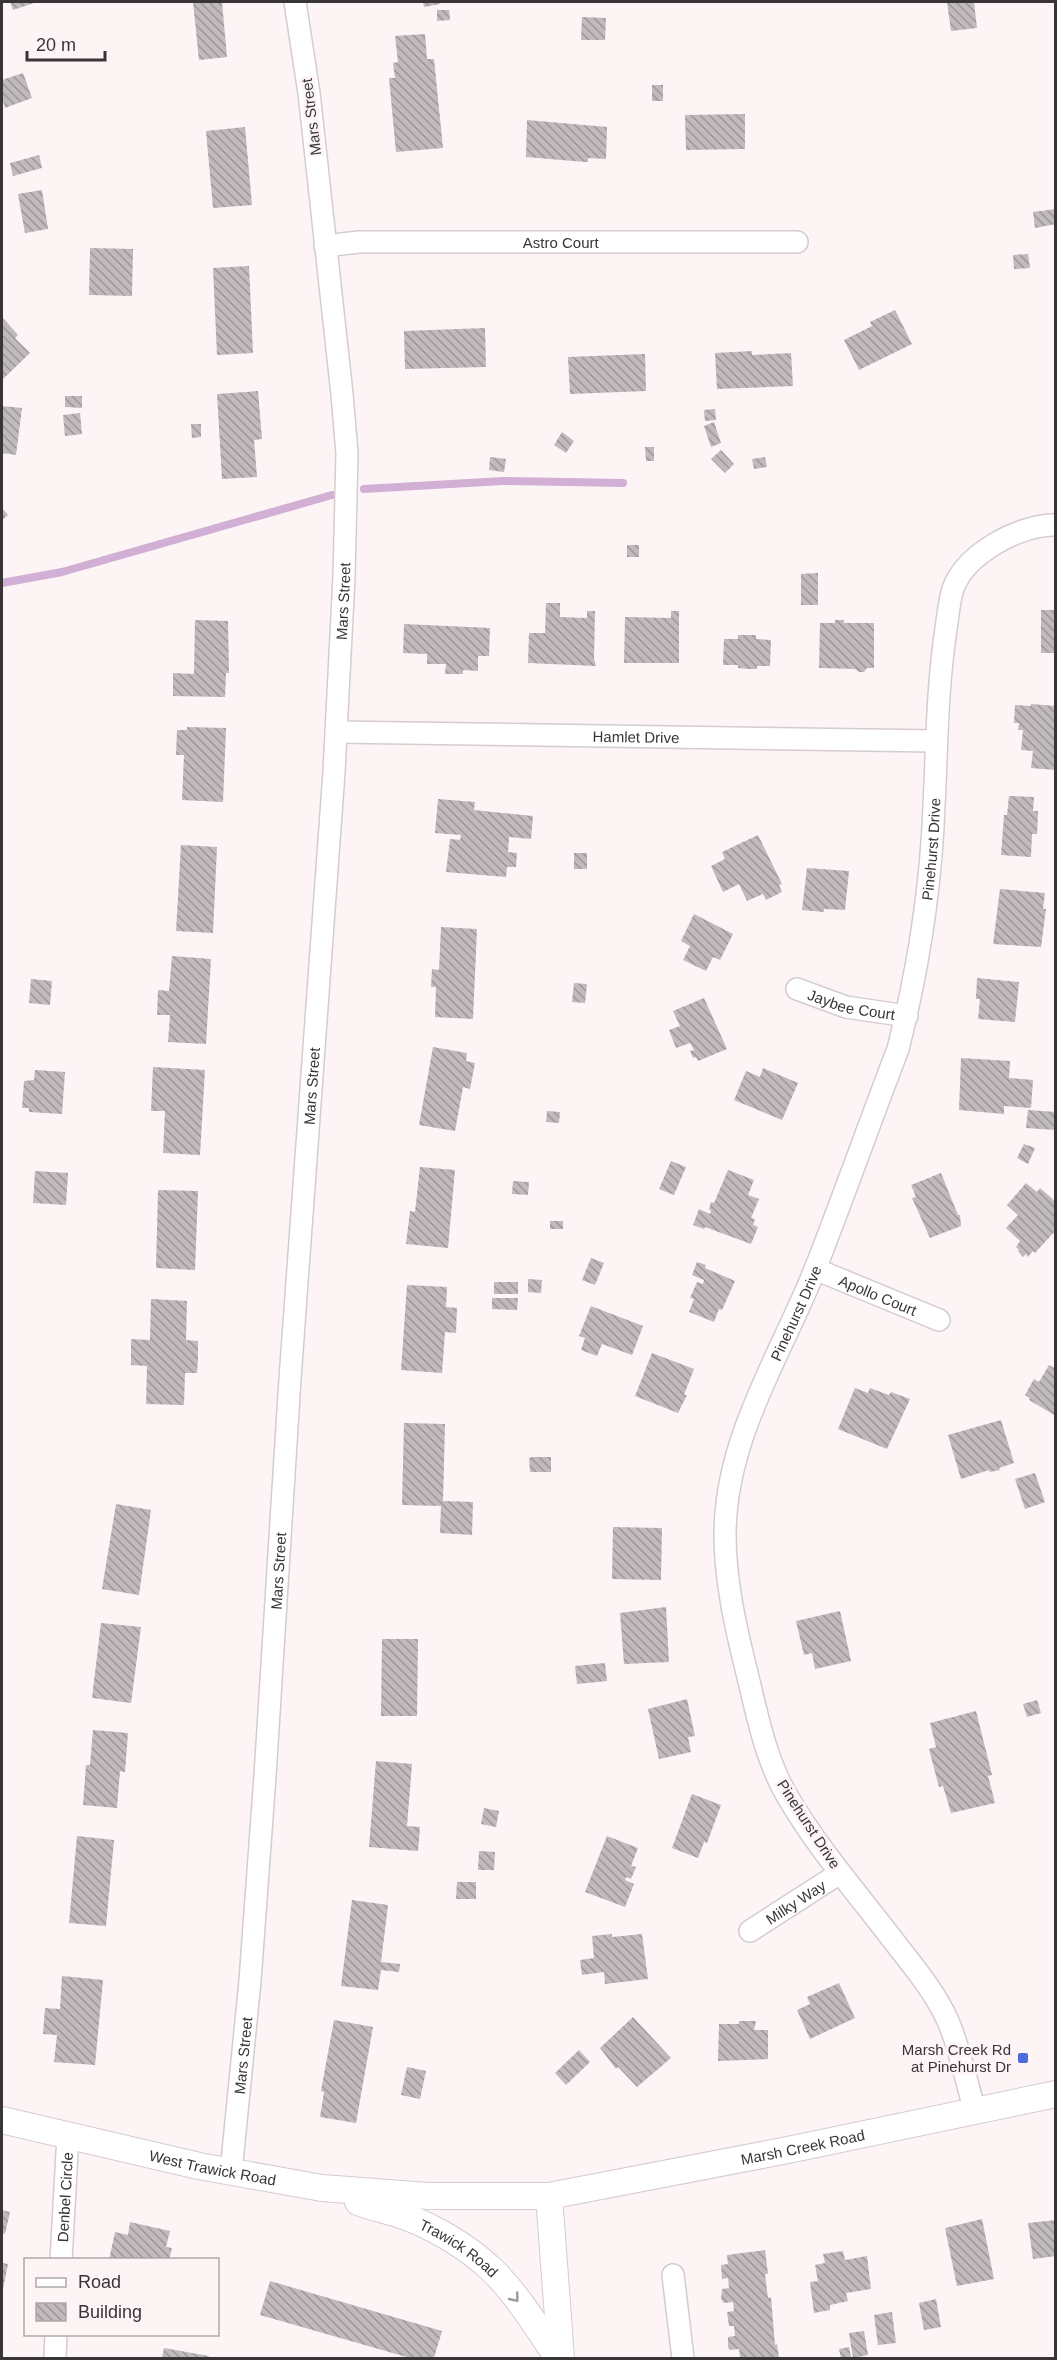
<svg xmlns="http://www.w3.org/2000/svg" width="1057" height="2360" font-family="Helvetica,sans-serif">
<style>
.lines{fill:none;stroke-linecap:round;stroke-linejoin:round}
.stream{stroke:#d2afd5;stroke-width:8}
.building{fill:url(#building-back-hatch)}
.minor-casing{stroke:#d5ccce;stroke-width:24}
.tertiary-casing{stroke:#d5ccce;stroke-width:28}
.minor{stroke:#fff;stroke-width:21}
.tertiary{stroke:#fff;stroke-width:26}
.oneway{stroke:#9c9a9a}
.poi-dot{fill:#4d6bdf;stroke:#fdf4f6;stroke-width:2}
.labels{text-anchor:middle;dominant-baseline:central;stroke-width:6;stroke-linejoin:round;paint-order:stroke}
.street-label{font-size:15px;fill:#393536;stroke:#fdf4f6}
.poi-label{font-size:15px;fill:#393536;stroke:#fdf4f6;text-anchor:end}
</style>
<defs>
<pattern id="building-back-hatch" width="6" height="6" patternUnits="userSpaceOnUse" patternTransform="scale(1.5)"><rect width="6" height="6" fill="#c0b9bd"/><path d="M-1 5l2 2M0 0l6 6M5-1l2 2" fill="none" stroke="#9d979a"/></pattern>
</defs>
<rect width="100%" height="100%" fill="#fdf4f6"/>
<g class="lines">
<!-- stream -->
<g class="stream">
<path d="M364 489 503 481 623 483"/>
<path d="M2 583 62 572 332 495"/>
</g>
</g>
<!-- building -->
<g class="building">
<path d="M10 2H37L13 10Z"/>
<path d="M193 2H222L227 57 199 60Z"/>
<path d="M423 2H440V4L424 7Z"/>
<path d="M947 2H974L977 28 951 31Z"/>
<path d="M437 10H449L450 20 437 21Z"/>
<path d="M582 17 606 18 605 40H581Z"/>
<path d="M425 34 427 59H434L443 148 396 152 389 78H395L393 63 398 62 395 36Z"/>
<path d="M23 73 32 98 5 108 2 97V80Z"/>
<rect x="652" y="85" width="11" height="16"/>
<path d="M745 114V149L686 150 685 115Z"/>
<path d="M527 120 607 127 606 159 588 158V162H585L526 157Z"/>
<path d="M245 127 252 205 213 208 206 131Z"/>
<path d="M39 155 42 168 13 176 10 163Z"/>
<path d="M42 190 48 229 25 233 18 194Z"/>
<path d="M1056 209V224L1035 228 1033 212Z"/>
<path d="M90 248 133 249 132 296 89 295Z"/>
<path d="M1028 254 1030 268 1014 269 1013 255Z"/>
<path d="M249 266 253 353 217 355 213 268Z"/>
<path d="M895 310 912 344 859 370 844 340 872 326 870 322Z"/>
<path d="M2 317 18 335 15 338 30 353 2 380Z"/>
<path d="M485 328 486 367 405 369 404 331Z"/>
<path d="M752 351V355L791 353 793 386 717 389 715 353Z"/>
<path d="M645 354 646 391 570 394 568 357Z"/>
<path d="M258 391 262 439 254 440 257 477 222 479 217 394Z"/>
<path d="M65 396H82V408L65 407Z"/>
<path d="M2 406 22 408 16 455 2 453Z"/>
<path d="M715 409 716 420 705 421 704 410Z"/>
<path d="M80 413 82 434 65 436 63 415Z"/>
<path d="M714 422 721 443 711 447 704 426Z"/>
<path d="M191 424H201V437L192 438Z"/>
<path d="M562 432 574 441 566 453 554 445Z"/>
<path d="M645 447H654V461H646Z"/>
<path d="M721 450 734 464 725 473 711 459Z"/>
<path d="M490 457 506 459 504 472 489 470Z"/>
<path d="M765 457 767 467 754 469 752 459Z"/>
<path d="M2 508 8 515 2 520Z"/>
<rect x="627" y="545" width="12" height="12"/>
<path d="M818 573V605H801V574Z"/>
<path d="M546 603H560V617L587 618V611H595L594 659 596 666 528 663 529 633H545Z"/>
<rect x="1041" y="610" width="15" height="43"/>
<path d="M671 611H679V663H624L625 617 671 618Z"/>
<path d="M195 620 228 621 229 673H226L225 697 173 696V673L194 674Z"/>
<path d="M835 620H844V623H874V668H867L864 672H859L855 669 819 668 820 623H835Z"/>
<path d="M404 624 490 628 489 656H478V671L463 670V674H445L446 664H427V654L403 653Z"/>
<path d="M738 635H756V639L771 640 770 666H757V669H749L738 668V665H723L724 639H738Z"/>
<path d="M1031 704 1056 706V770L1031 768 1033 751 1021 750 1023 730H1018L1019 723H1014L1015 705 1031 706Z"/>
<path d="M187 727 226 728 223 802 182 800 184 755H176L177 730H187Z"/>
<path d="M1009 796 1034 797 1033 811H1038V814L1037 834H1032L1031 857 1001 855 1004 815H1007Z"/>
<path d="M438 799 475 802 474 810 533 816 531 839 509 837 508 852 517 853 516 867H507L506 877 446 872 450 839 460 840 461 835 435 833Z"/>
<path d="M758 835 782 884 779 885 782 892 766 900 763 894 747 901 739 884 723 892 711 866 725 859 722 852Z"/>
<path d="M181 845 217 847 213 933 176 931Z"/>
<rect x="574" y="853" width="13" height="16"/>
<path d="M807 868 849 871 845 910 824 909V912L802 910Z"/>
<path d="M1000 889 1045 893 1043 909H1046L1041 947 993 944Z"/>
<path d="M694 914 733 934 720 960 713 957 706 971 683 960 690 946 681 941Z"/>
<path d="M441 927 477 929 473 1019 435 1017 436 987H431L432 969 439 970Z"/>
<path d="M172 956 211 959 206 1044 168 1042 170 1015H157L158 990 169 991Z"/>
<path d="M977 978 1019 982 1015 1022 978 1019 980 999H976Z"/>
<path d="M31 979 52 981 50 1005 29 1003Z"/>
<path d="M574 983 587 984 585 1003 572 1002Z"/>
<path d="M704 998 727 1049 698 1061 696 1057 693 1058 690 1051 694 1050 690 1043 676 1048 669 1030 680 1026 673 1011Z"/>
<path d="M433 1047 467 1053 466 1061 475 1063 470 1089 463 1087 455 1131 419 1125Z"/>
<path d="M961 1058 1010 1061 1009 1078 1033 1080 1031 1108 1004 1106V1114L959 1110Z"/>
<path d="M153 1067 205 1070 200 1155 163 1153 165 1111H151Z"/>
<path d="M763 1068 798 1083 782 1120 734 1100 746 1071 760 1077Z"/>
<path d="M35 1070 65 1072 62 1114 29 1112V1108H22L24 1081 34 1080Z"/>
<path d="M1028 1110 1056 1112V1130L1026 1128Z"/>
<path d="M547 1111 560 1112 559 1123 546 1122Z"/>
<path d="M1024 1144 1035 1148 1028 1164 1017 1158Z"/>
<path d="M671 1161 686 1167 674 1195 659 1189Z"/>
<path d="M420 1167 455 1170 448 1248 406 1244 410 1211 415 1212Z"/>
<path d="M728 1170 754 1180 748 1195 759 1199 751 1218 755 1219 753 1225 758 1227 751 1244 705 1227 704 1229 693 1225 699 1209 710 1214 711 1211 709 1209 711 1202 714 1203Z"/>
<path d="M35 1171 68 1173 66 1205 33 1203Z"/>
<path d="M941 1173 958 1215H960L961 1226 930 1238 912 1198 916 1197 911 1185Z"/>
<path d="M513 1181 529 1182 528 1195 512 1194Z"/>
<path d="M1026 1183 1037 1192 1040 1188 1056 1202V1230L1035 1253 1033 1251 1028 1257 1026 1254 1023 1257 1018 1251 1019 1250 1016 1247 1020 1241 1006 1228 1018 1215 1007 1205Z"/>
<path d="M158 1190 198 1191 195 1270 156 1268Z"/>
<rect x="550" y="1221" width="13" height="8"/>
<path d="M591 1258 604 1263 595 1285 582 1280Z"/>
<path d="M697 1262 706 1265 705 1268 735 1281 722 1310 719 1309 714 1322 689 1312 694 1299 690 1298 697 1282 703 1284 704 1280 692 1275Z"/>
<path d="M528 1279 542 1280 541 1293 528 1292Z"/>
<rect x="494" y="1282" width="24" height="12"/>
<path d="M407 1285 447 1287 446 1307 457 1308 456 1333 445 1332 442 1373 401 1370Z"/>
<path d="M492 1298H518L517 1310 492 1309Z"/>
<path d="M151 1299 187 1301 186 1340 198 1341V1359L197 1373H185L184 1405 146 1404 147 1366 131 1365V1339L150 1340Z"/>
<path d="M591 1306 643 1326 632 1355 602 1344 597 1356 581 1350 585 1338 579 1336Z"/>
<path d="M652 1353 694 1369 684 1395H687L678 1413 635 1396Z"/>
<path d="M1049 1365 1056 1369V1416L1029 1400 1030 1398 1025 1395 1034 1379 1039 1382Z"/>
<path d="M855 1388 868 1393 870 1388 889 1395 891 1392 910 1399 887 1449 838 1429Z"/>
<path d="M1001 1420 1014 1463 999 1468 1000 1470 990 1472 989 1470 961 1479 948 1435Z"/>
<path d="M404 1423 445 1424 443 1501 473 1502 472 1535 440 1533 441 1506 402 1505Z"/>
<path d="M532 1457H551V1472H530L529 1458Z"/>
<path d="M1035 1473 1045 1502 1025 1509 1015 1479Z"/>
<path d="M116 1504 151 1510 139 1595 102 1589Z"/>
<path d="M613 1527 662 1528 661 1580 612 1579Z"/>
<path d="M666 1607 669 1662 624 1664 620 1613Z"/>
<path d="M840 1611 851 1661 815 1669 812 1653 804 1655 796 1621Z"/>
<path d="M101 1623 141 1627 131 1703 92 1698Z"/>
<path d="M382 1639H418L417 1716H381Z"/>
<path d="M605 1663 607 1681 577 1684 575 1666Z"/>
<path d="M687 1699 695 1736 688 1737 691 1752 659 1759 648 1709Z"/>
<path d="M1037 1700 1041 1713 1027 1717 1023 1704Z"/>
<path d="M976 1711 992 1775 988 1776 995 1803 951 1813 943 1786 939 1787 929 1749 936 1747 930 1723Z"/>
<path d="M93 1730 128 1733 125 1772 120 1771 117 1808 83 1805 86 1765H90Z"/>
<path d="M376 1761 412 1764 407 1826 420 1827 418 1851 369 1847Z"/>
<path d="M692 1794 721 1805 707 1843 704 1842 698 1858 672 1848Z"/>
<path d="M484 1808 499 1811 496 1827 481 1824Z"/>
<path d="M77 1836 114 1840 106 1926 69 1923Z"/>
<path d="M607 1836 638 1848 631 1866 636 1867 631 1879 626 1877 625 1880 634 1884 625 1907 585 1892Z"/>
<path d="M479 1851 495 1852 494 1870H478Z"/>
<path d="M457 1882H476V1899H456Z"/>
<path d="M352 1900 388 1905 381 1962 400 1964 399 1972 381 1970 378 1990 341 1986Z"/>
<path d="M612 1934V1937L642 1934 648 1979 605 1984 604 1972 582 1975 580 1960 594 1958 592 1936Z"/>
<path d="M62 1976 103 1980 95 2065 54 2062 57 2035 43 2034 45 2008 60 2009Z"/>
<path d="M839 1983 855 2018 810 2039 797 2010 810 2004 807 1997Z"/>
<path d="M633 2017 671 2058 637 2087 618 2067 616 2069 600 2048Z"/>
<path d="M334 2020 373 2027 356 2123 320 2117 324 2092 321 2091Z"/>
<path d="M739 2021H756L754 2030H768V2059L718 2061 719 2024H739Z"/>
<path d="M579 2050 590 2062 566 2085 555 2073Z"/>
<path d="M407 2067 426 2071 420 2099 401 2095Z"/>
<path d="M2 2210 10 2212 5 2234 2 2233Z"/>
<path d="M982 2219 994 2279 957 2286 945 2228Z"/>
<path d="M1056 2220V2256L1033 2259 1028 2223Z"/>
<path d="M130 2222 170 2231 166 2247 172 2248 169 2260H109L115 2232 128 2235Z"/>
<path d="M765 2250 768 2274H765L768 2298 771 2297 775 2345 777 2344 779 2358H740L739 2349 730 2350 728 2347V2337L735 2336 734 2326H729L727 2312 734 2311 733 2302 724 2303 721 2299 722 2289 729 2288 728 2278 722 2279 721 2265 728 2264 727 2255Z"/>
<path d="M843 2251 845 2260 867 2256 871 2289 846 2293 848 2301 830 2305V2310L814 2313 810 2282 818 2281 815 2265 825 2263 823 2254Z"/>
<path d="M2 2263 8 2264 3 2289H2Z"/>
<path d="M270 2281 442 2331 434 2358H410L260 2315Z"/>
<path d="M936 2299 941 2327 924 2330 919 2303Z"/>
<path d="M892 2312 896 2343 878 2345 874 2315Z"/>
<path d="M864 2331 868 2355 853 2358 849 2333Z"/>
<path d="M849 2347 851 2357 841 2358 839 2349Z"/>
<path d="M164 2348 209 2356 208 2358H162Z"/>
</g>
<g class="lines">
<!-- minor casing -->
<g class="minor-casing">
<g id="minor">
<path id="s1" d="M325 246 359 242H797"/>
<path id="s2" d="M336 732 936 741"/>
<path id="s3" d="M797 989 846 1007 907 1016"/>
<path id="s4" d="M815 1269 939 1320"/>
<path id="s5" d="M750 1931 840 1873"/>
<path id="s6" d="M975 2111C966 2081 960 2049 948 2021 936 1994 915 1968 896 1944 859 1895 817 1848 786 1794 765 1757 757 1714 747 1673 736 1629 725 1581 725 1535 725 1438 781 1355 816 1267 844 1195 870 1122 898 1049 918 970 931 888 934 806 937 747 937 688 946 629 948 616 949 601 953 589 965 554 1020 524 1056 525"/>
<path id="s7" d="M231 2172 250 1981 265 1776 290 1379 334 772 344 577 347 453 342 394 309 93 295 2"/>
<path id="s8" d="M61 2260 68 2135"/>
<path d="M673 2275 683 2358"/>
<path d="M55 2357 56 2334"/>
</g>
</g>
<!-- tertiary casing -->
<g class="tertiary-casing">
<g id="tertiary">
<path id="s9" d="M2 2120 199 2166 322 2188 428 2196H549L788 2150 1056 2094"/>
<path d="M549 2196 561 2358"/>
<path id="s10" d="M358 2202C371 2207 385 2210 398 2214 431 2225 467 2246 492 2270 518 2295 538 2329 558 2358"/>
</g>
</g>
<!-- minor -->
<use href="#minor" class="minor"/>
<!-- tertiary -->
<use href="#tertiary" class="tertiary"/>
</g>
<!-- one-way arrows -->
<defs><path id="oneway-chevron" d="M-2-3.5L2.5 0L-2 3.5" fill="none" stroke-width="1.6" stroke-linecap="round" stroke-linejoin="round" transform="scale(1.5)"/></defs>
<use class="oneway" href="#oneway-chevron" transform="translate(515 2298) rotate(51)"/>
<!-- markers -->
<rect class="poi-dot" x="1017" y="2052" width="12" height="12" rx="3"/>
<g class="labels">
<!-- street labels -->
<g class="street-label">
<text transform="translate(311 117) rotate(-97)">Mars Street</text>
<text stroke="none"><textPath href="#s1" startOffset="236">Astro Court</textPath></text>
<text stroke="none"><textPath href="#s7" startOffset="1575">Mars Street</textPath></text>
<text stroke="none"><textPath href="#s2" startOffset="300">Hamlet Drive</textPath></text>
<text stroke="none"><textPath href="#s6" startOffset="1362">Pinehurst Drive</textPath></text>
<text stroke="none"><textPath href="#s3" startOffset="57">Jaybee Court</textPath></text>
<text stroke="none"><textPath href="#s7" startOffset="1089">Mars Street</textPath></text>
<text stroke="none"><textPath href="#s4" startOffset="68">Apollo Court</textPath></text>
<text stroke="none"><textPath href="#s6" startOffset="876">Pinehurst Drive</textPath></text>
<text stroke="none"><textPath href="#s7" startOffset="603">Mars Street</textPath></text>
<text transform="translate(809 1824) rotate(57)">Pinehurst Drive</text>
<text stroke="none"><textPath href="#s5" startOffset="54">Milky Way</textPath></text>
<text stroke="none"><textPath href="#s7" startOffset="117">Mars Street</textPath></text>
<text stroke="none"><textPath href="#s9" startOffset="813">Marsh Creek Road</textPath></text>
<text stroke="none"><textPath href="#s9" startOffset="216">West Trawick Road</textPath></text>
<text stroke="none"><textPath href="#s8" startOffset="63">Denbel Circle</textPath></text>
<text stroke="none"><textPath href="#s10" startOffset="112">Trawick Road</textPath></text>
</g>
<!-- poi labels -->
<g class="poi-label">
<text x="1011" y="2049">Marsh Creek Rd<tspan x="1011" dy="17">at Pinehurst Dr</tspan></text>
</g>
</g>
<!-- border -->
<rect width="1057" height="2360" fill="none" stroke="#393536" stroke-width="6"/>
<!-- legend -->
<rect x="24" y="2258" width="195" height="78" fill="#fdf4f6" stroke="#afa8a9" stroke-width="1.5"/>
<rect x="36" y="2278" width="30" height="9" fill="#ffffff" stroke="#afa8a9" stroke-width="1.5"/>
<text x="78" y="2288" font-size="18" fill="#393536">Road</text>
<rect x="36" y="2303" width="30" height="18" fill="url(#building-back-hatch)" stroke="#afa8a9" stroke-width="1.5"/>
<text x="78" y="2318" font-size="18" fill="#393536">Building</text>
<!-- scale -->
<path d="M27 51v9h78v-9" fill="none" stroke="#393536" stroke-width="3"/>
<text x="36" y="51" font-size="18" fill="#393536" stroke="#fdf4f6" stroke-width="4.5" paint-order="stroke">20 m</text>
</svg>
